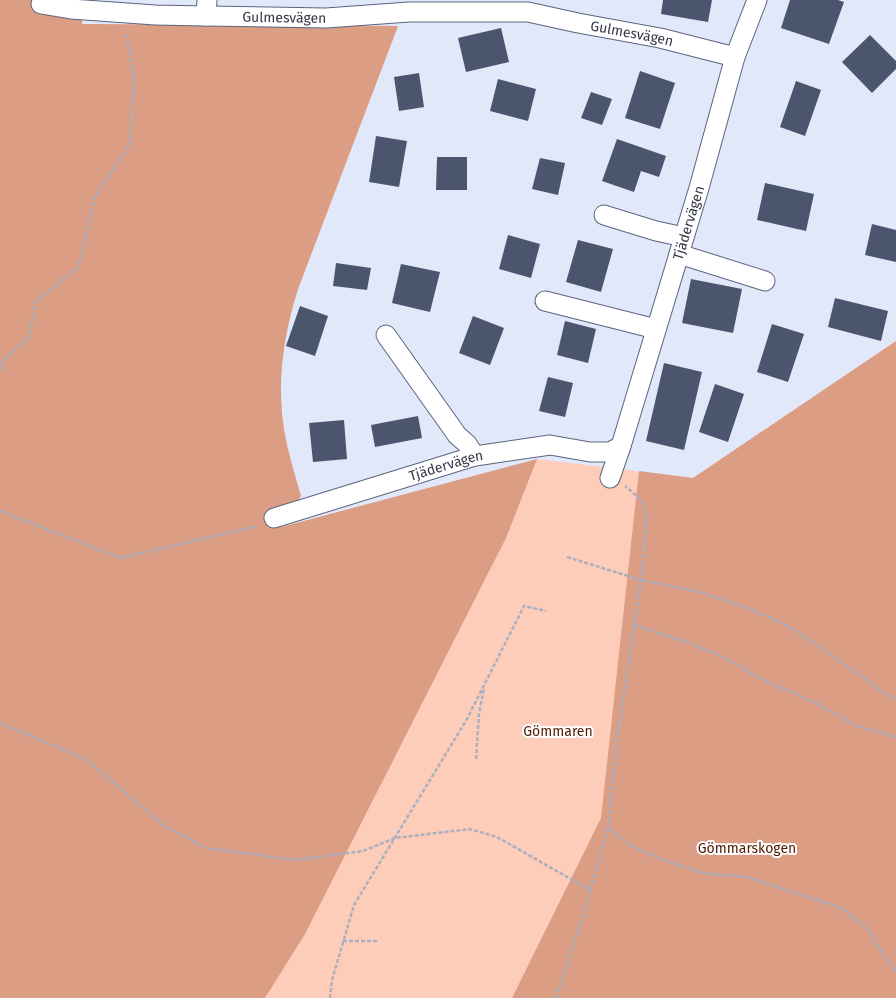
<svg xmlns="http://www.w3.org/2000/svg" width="896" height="998" font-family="'Fira Sans',sans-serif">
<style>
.green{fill:#fecdb9}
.forest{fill:#db9e85}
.building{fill:#4c556e}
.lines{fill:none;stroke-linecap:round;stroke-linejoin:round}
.minor-casing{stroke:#5a647d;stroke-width:21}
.path{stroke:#aab0c0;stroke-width:2.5;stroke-dasharray:4 2;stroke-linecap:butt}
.minor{stroke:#fff;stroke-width:19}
.labels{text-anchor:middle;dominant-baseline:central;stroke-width:4;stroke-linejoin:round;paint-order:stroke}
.street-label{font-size:14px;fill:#333743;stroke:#fff}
.park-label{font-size:14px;fill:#501900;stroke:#fff}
</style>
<rect width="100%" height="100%" fill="#e1e8fa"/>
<!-- green -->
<path class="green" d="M0 1 82 24 398 26 298 289C282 340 275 392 287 445 291 462 296 479 301 496L282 527 537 459 693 478 896 341V998H0Z"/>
<!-- forest -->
<g class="forest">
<path d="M0 0H82V24L398 26 298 289C282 340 275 392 287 445 291 462 296 479 301 496L281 527 537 459 506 538 305 934 265 998H0Z"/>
<path d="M896 341V998H512L601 818 639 471 693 478Z"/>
</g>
<!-- building -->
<g class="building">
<path d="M663 0H712L708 22 661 14Z"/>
<path d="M790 0H838L844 2 829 44 781 28Z"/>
<path d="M501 28 509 62 466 72 458 38Z"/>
<path d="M870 35 896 61V69L872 93 842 62Z"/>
<path d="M640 71 675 83 660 129 625 118Z"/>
<path d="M419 73 424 107 399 111 394 77Z"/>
<path d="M498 79 536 89 528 121 490 111Z"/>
<path d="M796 81 821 90 805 136 780 127Z"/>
<path d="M591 92 612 99 602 125 581 118Z"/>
<path d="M376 136 407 141 399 187 369 182Z"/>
<path d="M617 139 666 156 659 177 641 171 634 192 602 181Z"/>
<path d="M437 157H467V190H436Z"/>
<path d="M540 158 565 163 558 195 532 189Z"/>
<path d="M765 183 814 194 806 231 757 220Z"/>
<path d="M872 224 896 230V262L865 255Z"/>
<path d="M508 235 540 244 531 278 499 269Z"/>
<path d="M578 240 613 249 601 292 566 282Z"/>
<path d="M336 263 371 268 367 290 333 286Z"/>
<path d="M401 264 440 272 430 312 392 303Z"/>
<path d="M691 279 742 289 733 333 682 323Z"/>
<path d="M835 298 888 311 881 341 828 327Z"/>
<path d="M300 306 328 316 315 356 286 346Z"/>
<path d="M473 316 504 328 490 365 459 353Z"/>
<path d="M565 321 596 329 588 363 557 355Z"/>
<path d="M772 324 804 334 788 382 757 372Z"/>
<path d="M664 363 702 372 684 450 646 441Z"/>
<path d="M548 377 573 383 565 417 539 411Z"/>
<path d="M715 384 744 394 728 442 699 432Z"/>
<path d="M418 416 422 438 375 447 371 425Z"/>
<path d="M344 420 347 459 313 462 309 423Z"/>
</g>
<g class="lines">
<!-- minor casing -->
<g class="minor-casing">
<g id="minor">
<path id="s1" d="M41 4 71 9 155 15 206 16 326 18 409 12H528L578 23 660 38 735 57"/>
<path d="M206 16 207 0"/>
<path d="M604 215 656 231 684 237"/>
<path d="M679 254 765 281"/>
<path d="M545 301 656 329"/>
<path d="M386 335 457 435 467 444 475 456"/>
<path id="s2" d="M610 478 621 446 699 188 735 57 757 0"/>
<path id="s3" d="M274 518 475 456 550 445 590 452H610L621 446"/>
</g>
</g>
<!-- path -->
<g class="path">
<path d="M0 370 4 360 29 336 36 301 78 268 95 196 130 144 134 79 126 31"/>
<path d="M0 511 120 558 258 526"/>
<path d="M567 557 641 580 700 592 755 611 788 626 829 653 885 694 896 699"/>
<path d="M633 625 687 642 723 657 764 680 814 702 857 726 896 737"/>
<path d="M0 723 85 759 166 827 206 848 295 860 363 851 395 838 470 829 497 837 590 890"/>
<path d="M476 759 479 714 484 688"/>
<path d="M608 828 632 846 666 861 702 873 747 877 839 907 866 927 880 950 896 971"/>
<path d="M343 941H379"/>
<path d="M330 998 332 980 354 905 467 719 524 606 546 611"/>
<path d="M556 998 585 909 608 828 615 755 641 580 647 518C646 502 637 496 625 486"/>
</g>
<!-- minor -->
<use href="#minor" class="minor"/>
</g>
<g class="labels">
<!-- street labels -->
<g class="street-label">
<text stroke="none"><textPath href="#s1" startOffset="244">Gulmesvägen</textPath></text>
<text stroke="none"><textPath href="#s1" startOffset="594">Gulmesvägen</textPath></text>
<text stroke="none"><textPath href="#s2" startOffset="267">Tjädervägen</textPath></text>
<text stroke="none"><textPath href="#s3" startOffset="180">Tjädervägen</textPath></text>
</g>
<!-- park labels -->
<g class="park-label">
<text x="558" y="731">Gömmaren</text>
<text x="747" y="848">Gömmarskogen</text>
</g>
</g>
</svg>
